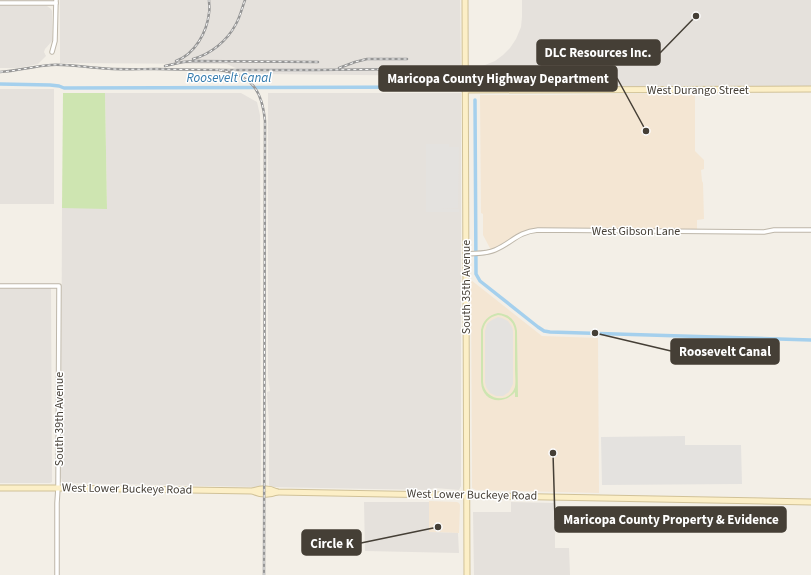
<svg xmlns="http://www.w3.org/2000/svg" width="811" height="575" font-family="'Source Sans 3',sans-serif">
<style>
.commercial{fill:#f4e6d3}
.industrial{fill:#e5e1dc}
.green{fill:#cee5b1;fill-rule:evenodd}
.parking{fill:#e4e2df}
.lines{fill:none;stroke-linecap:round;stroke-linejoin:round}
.canal{stroke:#a5d0ed;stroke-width:3.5}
.street-casing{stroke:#beb7aa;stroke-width:5.5}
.secondary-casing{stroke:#d1c298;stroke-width:7}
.street{stroke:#fff;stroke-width:3.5}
.secondary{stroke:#fcefc7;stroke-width:5}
.rail-casing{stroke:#969696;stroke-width:2.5}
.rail{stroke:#fff;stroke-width:1;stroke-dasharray:3;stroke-linecap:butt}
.labels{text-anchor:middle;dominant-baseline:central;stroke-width:3;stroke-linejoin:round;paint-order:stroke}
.street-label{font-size:12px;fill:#453f36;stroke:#fff}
.water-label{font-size:13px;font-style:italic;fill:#347bad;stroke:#fff}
.leader{fill:none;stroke:#453f36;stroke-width:1.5}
.callout-dot{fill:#453f36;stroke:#fff;stroke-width:1.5}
.callout{fill:#453f36;stroke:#453f36;stroke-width:1.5}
.callout-label{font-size:13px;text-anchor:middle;font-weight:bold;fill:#fff}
</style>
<rect width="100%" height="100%" fill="#f3efe7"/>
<!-- commercial -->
<g class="commercial">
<path d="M695 93V151L704 160V169L701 170 702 181 703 183 704 219 697 220V229H536L527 230 519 233 499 246 491 250 483 235V214L481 213 480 95H552Z"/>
<path d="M471 280 542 336 598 338 599 493 476 490 472 488Z"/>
<path d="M429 501 457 502 459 503 460 505 459 533 429 532Z"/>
</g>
<!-- industrial -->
<g class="industrial">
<path d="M60 0H460L461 76 248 74 227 64 60 63Z"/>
<path d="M522 0H811V86L475 87 473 86 471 82V68L478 67 485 65 495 61 503 55 510 48 516 39 521 27 522 17Z"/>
<path d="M0 6H47L51 9 52 11V41L45 49 44 52 46 56 38 64 18 68H0Z"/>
<rect x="0" y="89" width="54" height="115"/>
<path d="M105 93H241L257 102 260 115 261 487 65 483 62 481 61 478 62 208H107Z"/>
<path d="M268 93H461V486L459 490 435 488 428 490 269 487V423L267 392 270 391 268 377Z"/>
<path d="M51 288 52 482 50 483H0V289Z"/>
<path d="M364 502H429V532L458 533 459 553 365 551Z"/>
<path d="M511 502 555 503 556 518 555 519V548H569L570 575H474L473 512H511Z"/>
</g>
<!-- green -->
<g class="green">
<path d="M63 93H105L107 209 62 208Z"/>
<path d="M498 313C509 314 516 320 517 331L518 397H515V392C503 406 482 402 481 382V330C483 321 488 315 498 313ZM498 315C508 316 514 322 515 331 515 344 515 356 515 369 515 375 516 381 515 387 509 405 484 400 483 382V330C485 322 489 317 498 315Z"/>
</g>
<!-- parking -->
<g class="parking">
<path d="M426 144H449V147H459L458 208H439L459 209V212H426Z"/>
<path d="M498 317 502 318 508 321 512 327 513 331V384L509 392 503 396H496L490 393 486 387 485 382V331L487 324 489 322 492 320Z"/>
<path d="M685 436V445H741L742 484 602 485 601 437Z"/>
</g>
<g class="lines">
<!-- canal -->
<g class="canal">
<path d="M0 84 50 85 59 86 64 88 458 87"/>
<path d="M475 100 476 274 480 281 538 327 544 331 550 332 811 340"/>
</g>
<!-- street casing -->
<g class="street-casing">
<g id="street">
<path d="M0 3H56"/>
<path d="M52 52 55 41 56 0"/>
<path d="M466 254C476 253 486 254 495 250 512 243 517 232 538 230L764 232 774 230H811"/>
<path d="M0 286H59L58 488 57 503V575"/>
</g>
</g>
<!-- secondary casing -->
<g class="secondary-casing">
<g id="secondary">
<path d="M465 0C467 192 465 383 467 575"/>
<path d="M465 90 811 89"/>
<path d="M0 488H58L253 491C260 495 270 495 277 492"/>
<path d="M253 491C261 488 269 488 277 492L811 502"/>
</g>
</g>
<!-- street -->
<use href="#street" class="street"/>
<!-- secondary -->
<use href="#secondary" class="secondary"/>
<!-- rail casing -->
<g class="rail-casing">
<g id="rail">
<path d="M193 59C211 54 227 41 236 24 240 17 242 8 245 0"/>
<path d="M176 61C195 54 207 32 209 13 210 9 209 4 209 0"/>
<path d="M165 66 183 62 194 61 318 62"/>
<path d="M339 68 355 62 367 59H407"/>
<path d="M219 70C251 75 262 89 265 121L264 575"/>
<path d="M0 72C17 71 34 66 51 65 67 64 83 67 99 68 118 70 137 69 156 69 257 71 358 70 459 68"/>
</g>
</g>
<!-- rail -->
<use href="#rail" class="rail"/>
</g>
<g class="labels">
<!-- street labels -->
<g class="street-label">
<text x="698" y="90">West Durango Street</text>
<text x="636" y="231">West Gibson Lane</text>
<text transform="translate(466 287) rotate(-90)">South 35th Avenue</text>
<text transform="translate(59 419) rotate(-90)">South 39th Avenue</text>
<text transform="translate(127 489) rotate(1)">West Lower Buckeye Road</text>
<text transform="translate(472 495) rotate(1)">West Lower Buckeye Road</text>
</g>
<!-- water labels -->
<g class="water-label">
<text x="229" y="78">Roosevelt Canal</text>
</g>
</g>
<!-- callouts -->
<path class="leader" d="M696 16L660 53M646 131L617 78M595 333L671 351M553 453L555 520M438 527L361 543"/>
<g class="callout-dot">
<circle cx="696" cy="16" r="4"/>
<circle cx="646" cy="131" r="4"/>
<circle cx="595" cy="333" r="4"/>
<circle cx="553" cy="453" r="4"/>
<circle cx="438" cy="527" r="4"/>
</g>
<g class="callout">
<rect x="537" y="40" width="123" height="25" rx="4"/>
<rect x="379" y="66" width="238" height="25" rx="4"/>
<rect x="671" y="339" width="108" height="25" rx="4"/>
<rect x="555" y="507" width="231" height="25" rx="4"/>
<rect x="302" y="530" width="59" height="25" rx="4"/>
</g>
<g class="callout-label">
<text x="598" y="57">DLC Resources Inc.</text>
<text x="498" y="83">Maricopa County Highway Department</text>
<text x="725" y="356">Roosevelt Canal</text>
<text x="671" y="524">Maricopa County Property &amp; Evidence</text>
<text x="332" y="548">Circle K</text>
</g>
</svg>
